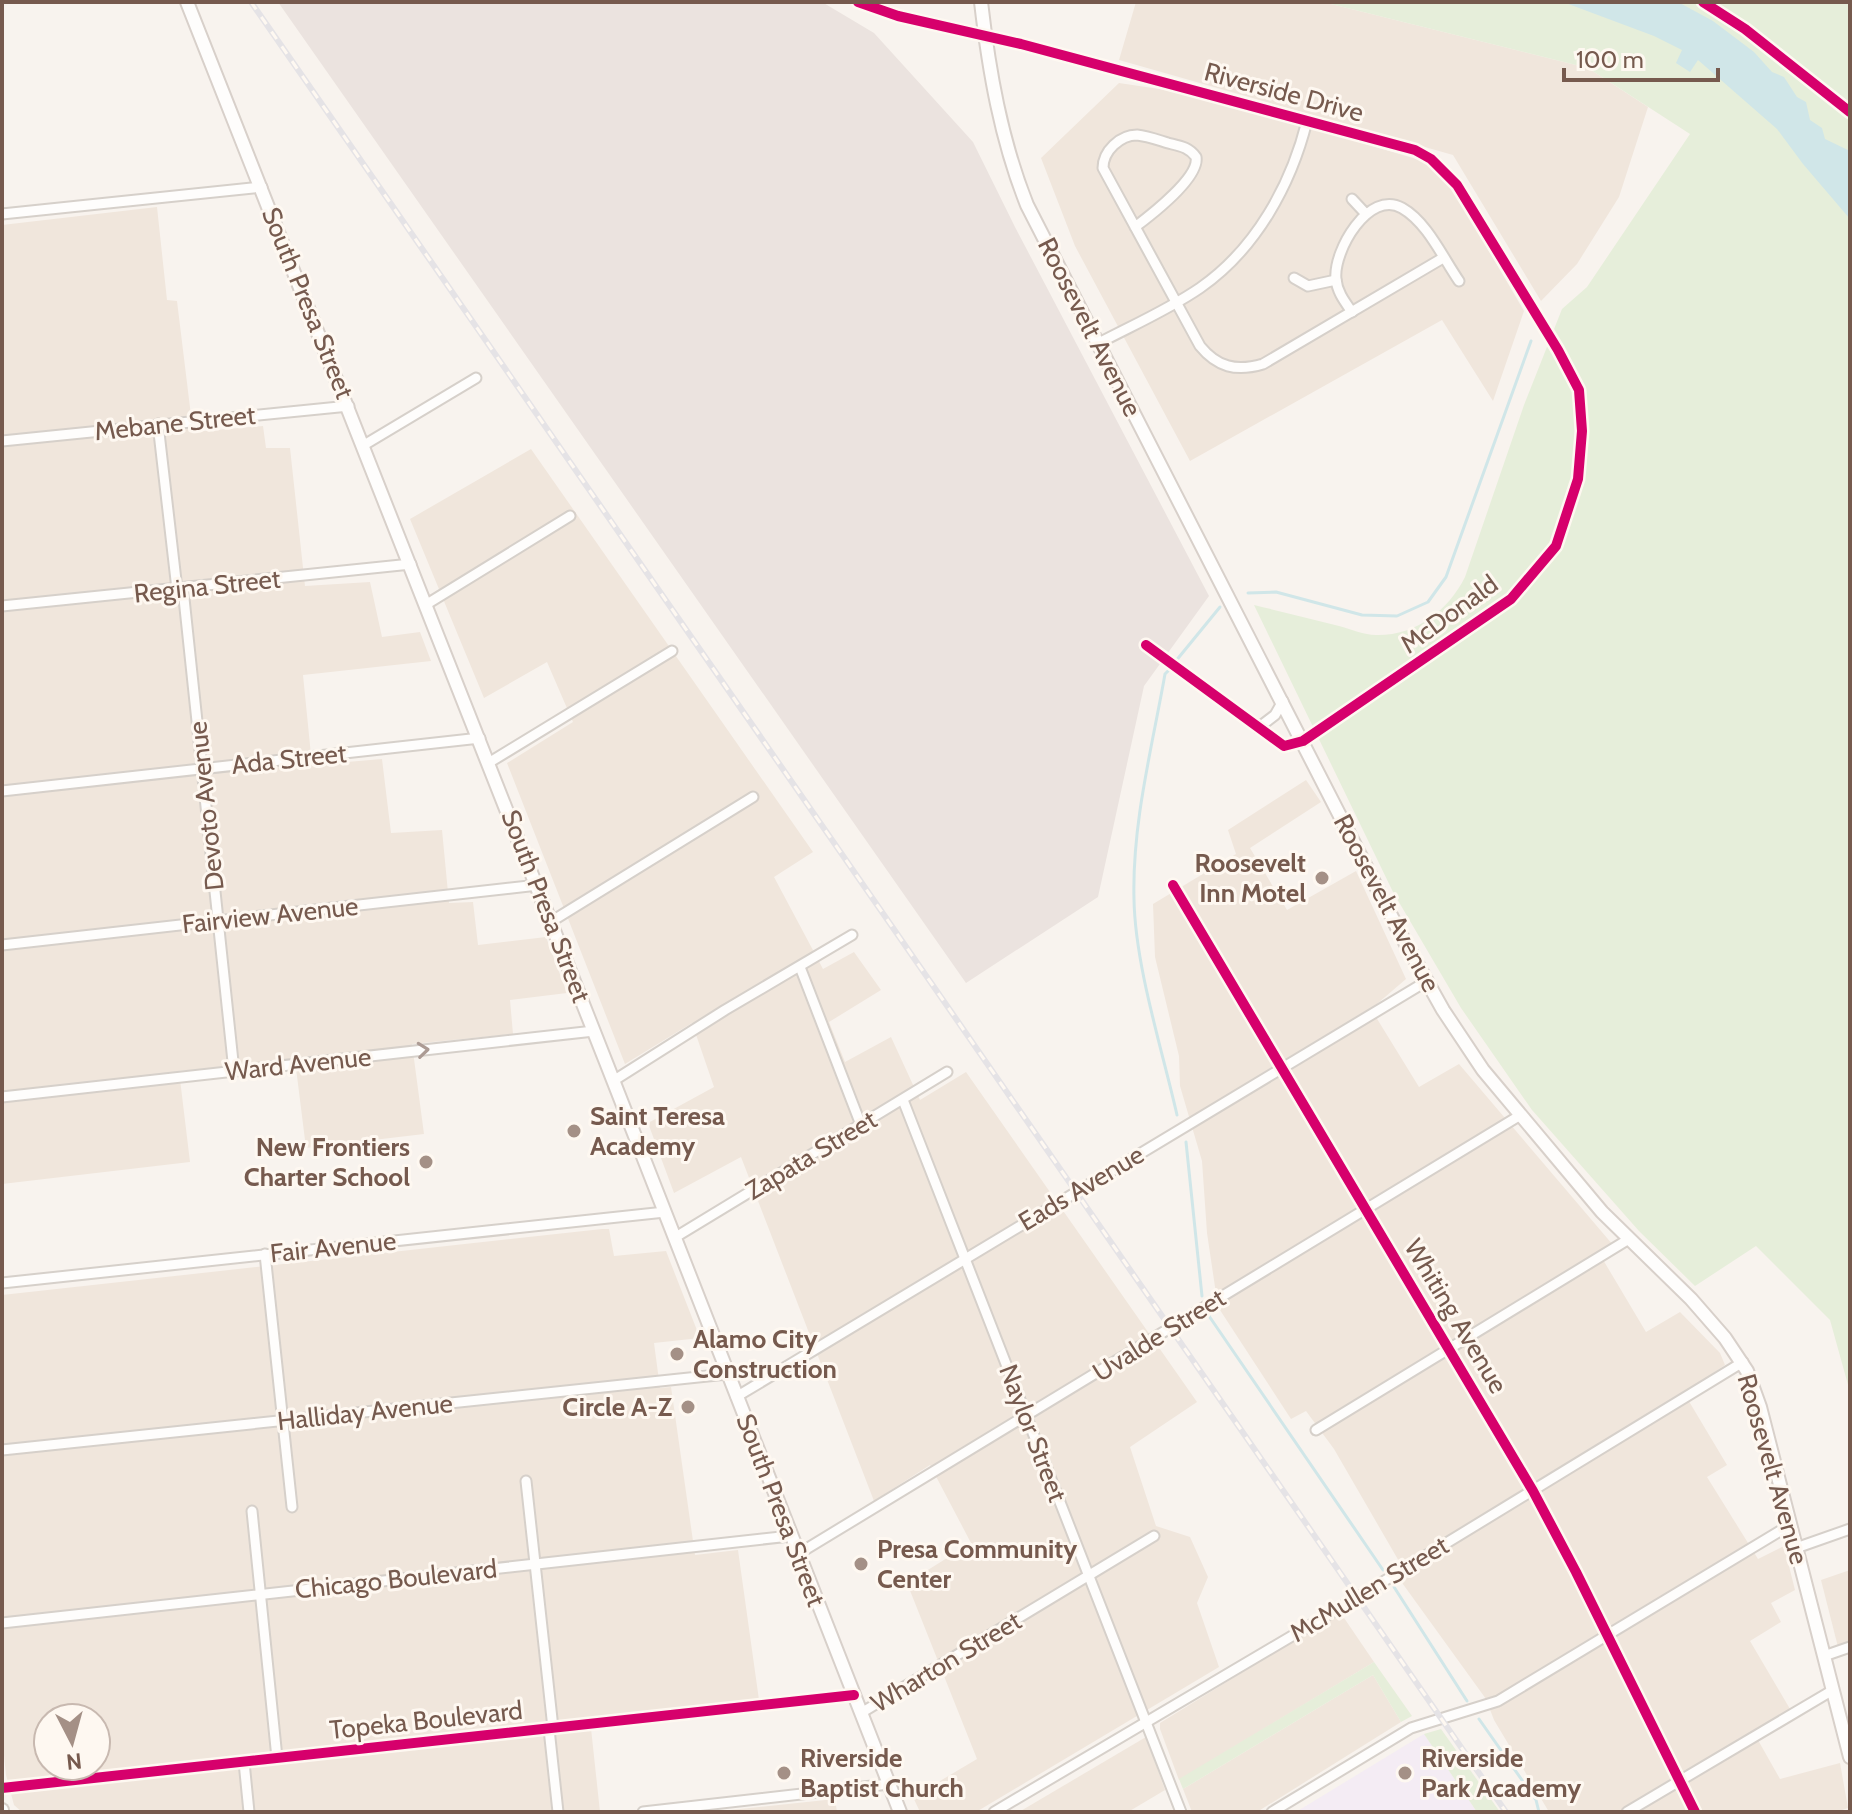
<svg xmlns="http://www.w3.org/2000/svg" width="1852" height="1814" font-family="Cabin,sans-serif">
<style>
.residential{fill:#f0e6dc;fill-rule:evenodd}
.industrial{fill:#ebe3df}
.education{fill:#f4ecf4}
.green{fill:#e6eeda}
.water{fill:#d0e6e8}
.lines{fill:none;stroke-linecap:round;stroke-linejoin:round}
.stream{stroke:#d0e6e8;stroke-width:3}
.street-casing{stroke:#d6d0ca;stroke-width:13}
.secondary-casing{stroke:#d8d0ca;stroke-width:16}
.street{stroke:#fefdfc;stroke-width:9}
.secondary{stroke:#fefdfc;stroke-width:12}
.rail-casing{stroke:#e5e3e6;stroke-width:6}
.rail{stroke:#fef8f1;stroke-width:3;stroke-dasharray:9;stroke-linecap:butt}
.cycleway-casing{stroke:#fef8f1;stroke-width:15}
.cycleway{stroke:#d6006c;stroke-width:10}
.oneway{stroke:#ac9b94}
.poi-dot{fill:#a49086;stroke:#fef8f1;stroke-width:3}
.labels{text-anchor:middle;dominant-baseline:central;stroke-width:6;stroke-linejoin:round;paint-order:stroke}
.street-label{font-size:26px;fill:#765a4e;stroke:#fef8f1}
.poi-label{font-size:26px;font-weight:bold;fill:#765a4e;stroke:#fef8f1;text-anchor:start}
</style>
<rect width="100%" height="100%" fill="#f8f3ee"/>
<!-- residential -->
<g class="residential">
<path d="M1136 2H1323L1588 68 1648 107 1619 197 1577 264 1541 301 1453 155 1119 60Z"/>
<path d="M1119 83 1166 90 1342 137 1423 161 1439 172 1453 189 1524 311 1493 401 1442 320 1190 461 1075 246 1041 158Z"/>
<path d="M157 207 167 300 177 301 193 432 263 426 266 448H290L305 586 370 582 382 637 420 632 431 661 303 675 312 765 382 759 391 833 442 830 449 903 473 902 478 945 546 937 567 993 510 1000 513 1034 412 1044 424 1134 306 1148 295 1060 179 1071 190 1162 2 1184V225Z"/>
<path d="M531 449 813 852 774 877 823 969 854 952 881 990 829 1022 845 1062 891 1037 920 1100 966 1072 1197 1402 1130 1447 1156 1526 1190 1537 1208 1577 1197 1603 1219 1667 976 1812H920L913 1797 977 1759 907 1583 971 1543 930 1465 874 1501 741 1157 674 1193 648 1123 714 1087 692 1023 625 1064 507 763 573 722 547 662 484 698 410 519Z"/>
<path d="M1306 780 1321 802 1250 848 1287 910 1356 871 1406 979 1371 1009 1419 1087 1459 1064 1613 1245 1599 1253 1646 1332 1680 1312 1720 1353 1725 1365 1684 1393 1727 1465 1707 1477 1758 1559 1784 1546 1795 1590 1771 1603 1781 1622 1750 1641 1790 1709 1754 1733 1780 1779 1840 1763 1848 1808 1836 1812H1549L1494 1720 1486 1699 1400 1580V1563L1334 1449 1306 1411 1291 1419 1218 1307 1207 1233 1202 1161 1180 1086 1179 1056 1155 957 1153 904 1236 854 1228 830Z"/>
<path d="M602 1229H609L614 1256 666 1251 700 1338 654 1343 660 1388 671 1387 695 1555 738 1550 759 1700 590 1719 600 1812H22L14 1805 6 1775 2 1736V1295ZM48 1718H96V1766H48Z"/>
<path d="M1850 1570V1643L1838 1647 1821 1580Z"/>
<path d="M1340 1612 1374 1662 1179 1780 1160 1729V1723Z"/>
<path d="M1373 1675 1401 1722 1257 1812H1192L1183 1789Z"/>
<path d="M1146 1737 1165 1790 1128 1812H1019Z"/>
<path d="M835 1799 837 1812H711Z"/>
</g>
<!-- industrial -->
<path class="industrial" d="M278 2H822L874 33 973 142 1015 227 1209 596 1144 686 1098 897 966 983Z"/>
<!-- education -->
<path class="education" d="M1424 1734 1477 1812H1296Z"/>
<!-- green -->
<g class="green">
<path d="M1323 2H1850V1392L1830 1320 1756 1246 1695 1286 1639 1231 1532 1110 1461 1008 1393 892 1254 605C1283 612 1311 619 1339 626 1351 629 1364 635 1376 635 1415 636 1448 611 1465 577L1524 405 1562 309 1587 287 1690 134 1588 68Z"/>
<path d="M1374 1662 1412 1716 1401 1722 1373 1675 1183 1789 1179 1779Z"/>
<path d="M1441 1729 1500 1812H1477L1424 1734Z"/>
</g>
<!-- water -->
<path class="water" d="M1563 2H1678L1713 21 1754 52 1772 72 1784 77 1797 97 1806 102 1810 120 1822 128 1825 139 1850 151V219L1803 164 1777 129 1698 60 1690 72 1676 63 1682 50 1654 36Z"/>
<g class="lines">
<!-- stream -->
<g class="stream">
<path d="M1248 593 1276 592 1362 615 1397 616 1428 602 1446 577 1531 341"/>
<path d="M1175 662 1220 607"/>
<path d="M1171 668 1165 674C1152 748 1132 823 1134 899 1135 965 1162 1049 1177 1115"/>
<path d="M1186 1142 1202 1296"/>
<path d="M1209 1316 1383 1570"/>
<path d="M1394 1587 1467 1701"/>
<path d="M1479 1719 1536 1800 1539 1812"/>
</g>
<!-- street casing -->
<g class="street-casing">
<g id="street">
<path d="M858 2 898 16 1021 44 1415 150 1431 159 1457 185 1558 350 1579 390 1582 431 1578 479 1556 546 1511 599 1303 741 1284 746 1146 645"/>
<path d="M1352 199 1366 214"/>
<path d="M2 214 262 187"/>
<path d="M1135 227C1151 215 1200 177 1196 157 1189 147 1180 146 1168 143 1158 140 1147 136 1137 135 1120 135 1103 151 1103 168L1200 346C1217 367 1236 372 1263 364L1443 258"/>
<path d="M1294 278 1308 286 1336 280"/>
<path d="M1352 312C1345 302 1337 292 1336 279 1333 251 1369 189 1402 208 1427 222 1443 258 1459 281"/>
<path d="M1097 344C1131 326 1168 310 1200 288 1256 249 1291 185 1307 121"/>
<path d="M158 424 177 589"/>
<path d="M2 441 349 406"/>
<path d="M364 445 476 378"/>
<path d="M183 589 234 1071"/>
<path d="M427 604 570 516"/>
<path d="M2 606 411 564"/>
<path d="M1258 728 1275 715 1283 701"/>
<path d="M490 762 672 651"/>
<path d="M2 791 480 738"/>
<path d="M1173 885 1533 1491 1576 1572 1695 1812"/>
<path d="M552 921 753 797"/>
<path d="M2 945 538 885"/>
<path d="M800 967 861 1125"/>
<path d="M613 1081 725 1010 852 935"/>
<path d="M2 1097 594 1031"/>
<path d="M903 1100 1181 1812"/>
<path d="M674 1238 947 1072"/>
<path d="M265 1254 292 1507"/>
<path d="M2 1283 665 1212"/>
<path d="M736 1397 1427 981"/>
<path d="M1316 1430 1629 1239"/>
<path d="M2 1450 727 1374"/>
<path d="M526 1481 553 1728"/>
<path d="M252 1511 277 1758"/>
<path d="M1796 1548 1850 1529"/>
<path d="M798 1554 1519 1116"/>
<path d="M2 1623 790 1536"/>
<path d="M1824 1656 1850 1647"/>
<path d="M861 1713 1154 1536"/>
<path d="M549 1729 558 1812"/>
<path d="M244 1762 249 1812"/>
<path d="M2 1788 854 1695"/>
<path d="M643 1812 889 1784"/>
<path d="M994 1812 1358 1597 1743 1362"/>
<path d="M1272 1812 1411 1728 1498 1701 1790 1525"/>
<path d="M1627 1812 1833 1690"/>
</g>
</g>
<!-- secondary casing -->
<g class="secondary-casing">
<g id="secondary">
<path d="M187 2C429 603 662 1209 900 1812"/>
<path d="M981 2C989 71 1001 140 1027 205L1401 935 1443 1010 1483 1070 1602 1212 1691 1299 1725 1338 1747 1371 1760 1407 1850 1757"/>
<path d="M2 1810V1812"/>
</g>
</g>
<!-- street -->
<use href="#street" class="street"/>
<!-- secondary -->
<use href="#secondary" class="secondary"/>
<!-- rail casing -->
<g class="rail-casing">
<path id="rail" d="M251 2 1506 1812"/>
</g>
<!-- rail -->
<use href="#rail" class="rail"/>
<!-- cycleway casing -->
<g class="cycleway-casing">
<g id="cycleway">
<path d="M858 2 898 16 1021 44 1415 150 1431 159 1457 185 1558 350 1579 390 1582 431 1578 479 1556 546 1511 599 1303 741 1284 746 1146 645"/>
<path d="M1703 2 1745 29 1850 112"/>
<path d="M1173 885 1533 1491 1576 1572 1695 1812"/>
<path d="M2 1788 854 1695"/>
</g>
</g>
<!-- cycleway -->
<use href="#cycleway" class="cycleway"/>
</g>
<!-- one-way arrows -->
<defs><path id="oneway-chevron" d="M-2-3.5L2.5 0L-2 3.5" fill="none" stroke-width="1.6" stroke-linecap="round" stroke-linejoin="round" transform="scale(2)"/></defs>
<use class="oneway" href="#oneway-chevron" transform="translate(423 1050) rotate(-6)"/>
<!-- markers -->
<g class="poi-dot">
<circle cx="1322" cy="878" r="8"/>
<circle cx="574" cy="1131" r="8"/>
<circle cx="426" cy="1162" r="8"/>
<circle cx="677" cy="1354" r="8"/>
<circle cx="688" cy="1407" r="8"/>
<circle cx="861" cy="1564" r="8"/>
<circle cx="784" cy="1773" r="8"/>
<circle cx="1405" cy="1773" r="8"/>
</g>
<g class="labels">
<!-- street labels -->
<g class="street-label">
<text transform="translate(1284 92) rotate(15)">Riverside Drive</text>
<text transform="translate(308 303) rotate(68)">South Presa Street</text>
<text transform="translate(1090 327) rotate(63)">Roosevelt Avenue</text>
<text transform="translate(175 423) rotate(-6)">Mebane Street</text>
<text transform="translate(207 586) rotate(-6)">Regina Street</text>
<text transform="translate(1449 614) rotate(-36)">McDonald</text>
<text transform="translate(289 759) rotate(-6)">Ada Street</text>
<text transform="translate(206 806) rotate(-96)">Devoto Avenue</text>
<text transform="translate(1387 903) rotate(62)">Roosevelt Avenue</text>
<text transform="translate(546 906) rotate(69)">South Presa Street</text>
<text transform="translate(270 915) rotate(-6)">Fairview Avenue</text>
<text transform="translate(298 1064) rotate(-6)">Ward Avenue</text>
<text transform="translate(811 1155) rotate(-31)">Zapata Street</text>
<text transform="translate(1081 1188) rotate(-31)">Eads Avenue</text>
<text transform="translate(333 1247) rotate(-6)">Fair Avenue</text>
<text transform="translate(1456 1316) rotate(59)">Whiting Avenue</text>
<text transform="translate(1159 1335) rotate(-32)">Uvalde Street</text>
<text transform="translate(365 1412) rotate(-6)">Halliday Avenue</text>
<text transform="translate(1033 1433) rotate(69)">Naylor Street</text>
<text transform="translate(1773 1469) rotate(74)">Roosevelt Avenue</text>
<text transform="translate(781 1510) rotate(69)">South Presa Street</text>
<text transform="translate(396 1579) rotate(-6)">Chicago Boulevard</text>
<text transform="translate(1369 1589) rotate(-31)">McMullen Street</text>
<text transform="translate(946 1662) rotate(-31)">Wharton Street</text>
<text transform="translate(426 1720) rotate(-6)">Topeka Boulevard</text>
</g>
<!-- poi labels -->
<g class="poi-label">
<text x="1306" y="863" text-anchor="end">Roosevelt<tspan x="1306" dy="30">Inn Motel</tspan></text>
<text x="590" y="1116">Saint Teresa<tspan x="590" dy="30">Academy</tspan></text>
<text x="410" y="1147" text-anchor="end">New Frontiers<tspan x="410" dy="30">Charter School</tspan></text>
<text x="693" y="1339">Alamo City<tspan x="693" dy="30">Construction</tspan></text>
<text x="672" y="1407" text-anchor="end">Circle A-Z</text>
<text x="877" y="1549">Presa Community<tspan x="877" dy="30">Center</tspan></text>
<text x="800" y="1758">Riverside<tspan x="800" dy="30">Baptist Church</tspan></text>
<text x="1421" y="1758">Riverside<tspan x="1421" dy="30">Park Academy</tspan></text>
</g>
</g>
<!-- border -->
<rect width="1852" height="1814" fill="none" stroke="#765a4e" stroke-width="8"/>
<!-- north arrow -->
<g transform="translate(72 1742) rotate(174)"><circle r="38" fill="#fef8f1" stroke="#c8b9b0" stroke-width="2"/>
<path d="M0-6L14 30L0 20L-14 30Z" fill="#a49086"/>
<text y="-12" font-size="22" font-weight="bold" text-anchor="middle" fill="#765a4e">N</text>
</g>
<!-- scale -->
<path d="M1564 68v12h154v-12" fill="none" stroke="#765a4e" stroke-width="4"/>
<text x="1576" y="68" font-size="24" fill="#765a4e" stroke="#fef8f1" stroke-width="6" paint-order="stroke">100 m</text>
</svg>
